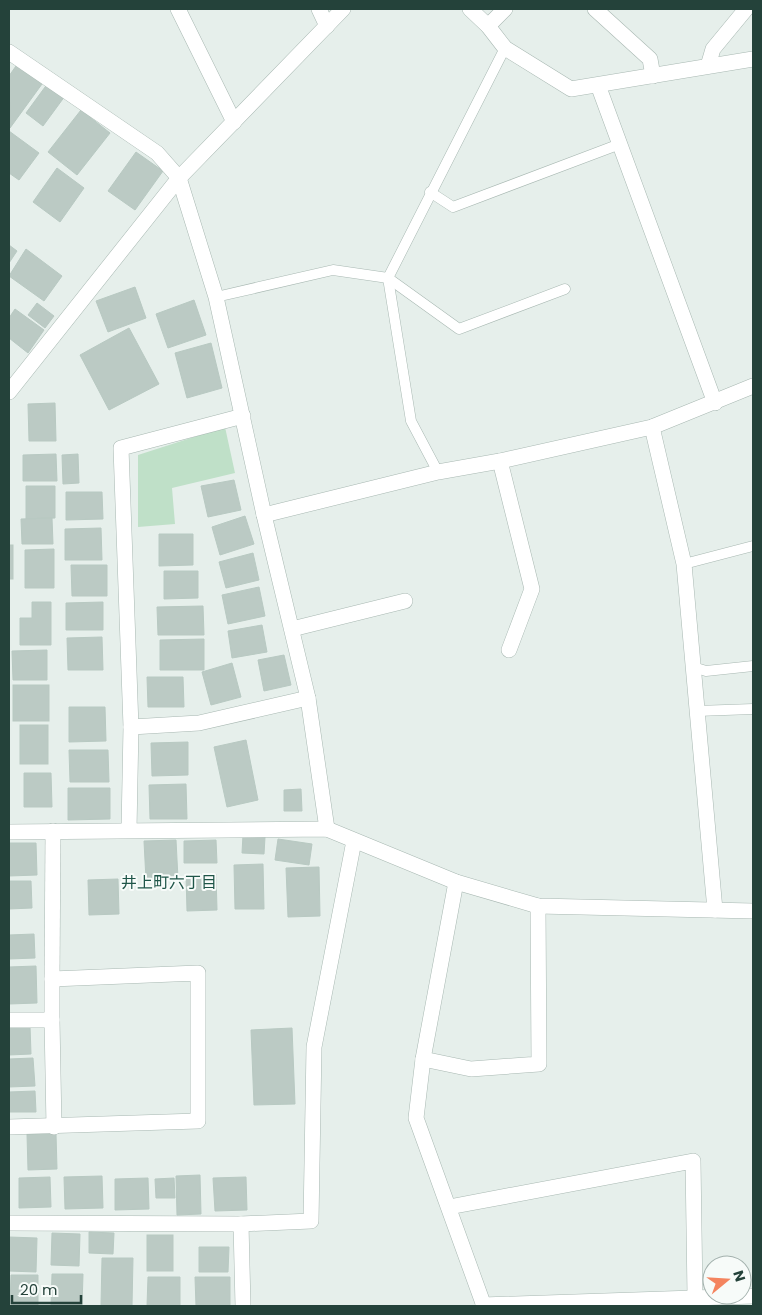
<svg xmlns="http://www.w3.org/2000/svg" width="762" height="1315" font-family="Poppins,'Noto Sans JP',sans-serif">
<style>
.green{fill:#bfe0c8}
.building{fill:#bbcac4;stroke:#b8c9c2}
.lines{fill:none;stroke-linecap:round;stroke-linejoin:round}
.service-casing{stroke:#a8b8b2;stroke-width:11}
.minor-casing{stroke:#a8b8b2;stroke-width:16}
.service{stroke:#fff;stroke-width:10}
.minor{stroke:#fff;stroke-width:15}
.labels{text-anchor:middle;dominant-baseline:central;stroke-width:4;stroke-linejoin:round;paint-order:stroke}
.neighbourhood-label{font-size:16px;fill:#1f5548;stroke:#f7fbf9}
</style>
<rect width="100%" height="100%" fill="#e6efeb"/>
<!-- green -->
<path class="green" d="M225 427 235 473 172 488 175 524 138 527V455Z"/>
<!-- building -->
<g class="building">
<path d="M16 66 42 84 10 128 9 76Z"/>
<path d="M48 83 65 96 43 126 26 113Z"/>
<path d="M81 110 110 133 77 175 48 152Z"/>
<path d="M9 131 39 153 19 180 9 173Z"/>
<path d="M136 152 163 171 135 210 108 191Z"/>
<path d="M57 168 84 188 60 222 33 202Z"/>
<path d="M9 245 17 251 9 263Z"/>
<path d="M26 249 62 276 44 301 9 276Z"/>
<path d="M135 287 146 318 108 332 96 301Z"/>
<path d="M194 300 206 335 168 348 156 314Z"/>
<path d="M37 303 54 316 45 328 28 315Z"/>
<path d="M15 309 44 330 28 353 9 338V318Z"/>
<path d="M129 328 159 384 109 410 80 355Z"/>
<path d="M211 343 222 388 187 398 175 353Z"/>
<path d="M55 403 56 441H29L28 404Z"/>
<path d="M56 454 57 481H23V455Z"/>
<path d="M78 454 79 483 63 484 62 455Z"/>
<path d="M234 480 241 510 208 517 201 486Z"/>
<path d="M26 486H55V518L26 519Z"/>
<path d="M66 492H102L103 519 66 520Z"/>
<path d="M245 516 254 544 220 555 212 527Z"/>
<path d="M52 518 53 544H22L21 519Z"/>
<path d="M101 528 102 560H65V529Z"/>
<path d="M159 534H193V565L159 566Z"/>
<rect x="9" y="545" width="4" height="34"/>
<path d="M54 549V588H25V550Z"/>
<path d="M253 553 259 580 226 588 219 562Z"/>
<path d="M71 565H107V596H72Z"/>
<path d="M164 571H198V598L164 599Z"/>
<path d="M259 587 265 616 228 624 222 595Z"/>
<path d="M32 602H51V645H20V618H32Z"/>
<path d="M103 602V630H66V603Z"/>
<path d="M203 606 204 635H158L157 607Z"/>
<path d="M262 625 267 652 232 658 228 631Z"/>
<path d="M102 637 103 670H68L67 638Z"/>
<path d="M204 639V670H160V640Z"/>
<path d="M47 650V680H13L12 651Z"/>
<path d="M284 655 291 685 264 691 258 660Z"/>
<path d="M232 663 241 697 211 705 202 672Z"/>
<path d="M147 677H183L184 707H148Z"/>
<rect x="13" y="685" width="36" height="36"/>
<path d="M69 707H105L106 741 69 742Z"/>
<rect x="20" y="725" width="28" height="39"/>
<path d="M246 740 258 800 227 807 214 747Z"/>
<path d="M188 742V775L152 776 151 743Z"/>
<path d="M69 750H108L109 782H70Z"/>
<path d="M24 773H51L52 807H24Z"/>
<path d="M186 784 187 819H150L149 785Z"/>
<path d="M68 788H110V819L68 820Z"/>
<path d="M301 789 302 811H284V790Z"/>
<path d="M243 835 265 837 264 854 242 853Z"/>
<path d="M278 839 312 844 309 865 275 860Z"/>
<path d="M176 840 178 879 146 880 144 841Z"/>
<path d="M216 840 217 863H184V841Z"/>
<path d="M9 843H36L37 875 9 876Z"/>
<path d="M263 864 264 909H235L234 865Z"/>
<path d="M319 867 320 916 288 917 286 868Z"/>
<path d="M216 874 217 910 187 911 186 875Z"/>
<path d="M118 879 119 914 89 915 88 880Z"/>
<path d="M9 881H31L32 908 9 909Z"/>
<path d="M34 934 35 958 9 959V935Z"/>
<path d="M36 966 37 1003 9 1004V967Z"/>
<path d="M9 1026H30L31 1054 9 1055Z"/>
<path d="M292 1028 295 1104 254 1105 251 1030Z"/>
<path d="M33 1058 35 1086 9 1087V1059Z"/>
<path d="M35 1091 36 1112H9V1092Z"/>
<path d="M27 1134H56L57 1169 28 1170Z"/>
<path d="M200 1175 201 1214 177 1215 176 1176Z"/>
<path d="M102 1176 103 1208 65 1209 64 1177Z"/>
<path d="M50 1177 51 1207 19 1208V1178Z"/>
<path d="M246 1177 247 1210 215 1211 213 1178Z"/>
<path d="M148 1178 149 1209 115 1210V1179Z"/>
<path d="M174 1178 175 1198H156L155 1179Z"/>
<path d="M89 1232 114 1233 113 1254 89 1253Z"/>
<path d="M52 1233 80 1234 79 1266 51 1265Z"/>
<rect x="147" y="1235" width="26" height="36"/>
<path d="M9 1237 37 1238 36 1272 9 1271Z"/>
<path d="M199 1247H229L228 1272H199Z"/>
<path d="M102 1258H133L132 1306H101Z"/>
<path d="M52 1274H83L82 1306H51Z"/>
<path d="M11 1275H38V1306H10Z"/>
<path d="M148 1277H180V1306H147Z"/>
<path d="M195 1277H230V1306H196Z"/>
</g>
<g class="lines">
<!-- service casing -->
<g class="service-casing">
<g id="service">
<path d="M430 192 453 207 620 144"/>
<path d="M216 297 333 270 388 278 459 329 565 289"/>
<path d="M438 472 411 421 388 278 505 48"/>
<path d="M684 564 753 546"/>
<path d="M693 667 706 671 753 666"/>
<path d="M697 711 753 709"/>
</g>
</g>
<!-- minor casing -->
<g class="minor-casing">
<g id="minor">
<path d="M178 9 234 122"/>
<path d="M319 9 327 26"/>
<path d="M470 9 488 26 505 48 571 89 753 59"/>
<path d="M595 9 650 59 653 76"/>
<path d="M488 26 505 9"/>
<path d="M9 52 157 153 179 178 216 297 264 515 308 698 327 829"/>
<path d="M708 66 713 49 746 9"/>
<path d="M598 85 715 403"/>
<path d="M9 392 179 178 343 9"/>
<path d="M652 427 684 564 715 910"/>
<path d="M500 461 532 589 509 650"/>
<path d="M264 515 438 472 500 461 652 427 753 386"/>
<path d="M292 629 405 601"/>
<path d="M131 727 199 723 308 698"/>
<path d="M129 830 131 727 121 448 243 416"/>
<path d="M9 832 327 829 456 882 538 906 753 911"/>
<path d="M456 882 423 1059 416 1118 484 1306"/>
<path d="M52 979 53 831"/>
<path d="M9 1020H52V979L198 973V1121L9 1127"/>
<path d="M52 1020 54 1127"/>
<path d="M423 1059 471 1069 539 1064 538 906"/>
<path d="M449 1207 693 1161 695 1296"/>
<path d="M9 1223 241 1224 311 1221 314 1047 354 841"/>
<path d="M241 1224 243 1306"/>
<path d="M483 1305 753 1296"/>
</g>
</g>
<!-- service -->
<use href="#service" class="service"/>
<!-- minor -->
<use href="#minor" class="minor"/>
</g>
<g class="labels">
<!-- neighbourhood labels -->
<g class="neighbourhood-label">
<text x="169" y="882">井上町六丁目</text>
</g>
</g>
<!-- border -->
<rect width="762" height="1315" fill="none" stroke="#24423a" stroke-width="20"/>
<!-- north arrow -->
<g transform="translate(727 1280) rotate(72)"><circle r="24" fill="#f7fbf9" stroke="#a3b1ad"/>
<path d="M0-4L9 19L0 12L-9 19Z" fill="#f4845f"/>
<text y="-8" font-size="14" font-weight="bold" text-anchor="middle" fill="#24423a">N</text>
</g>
<!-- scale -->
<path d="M12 1295v8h69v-8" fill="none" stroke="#24423a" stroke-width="2.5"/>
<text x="20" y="1295" font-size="15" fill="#24423a" stroke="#f7fbf9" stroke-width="4" paint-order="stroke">20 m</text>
</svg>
